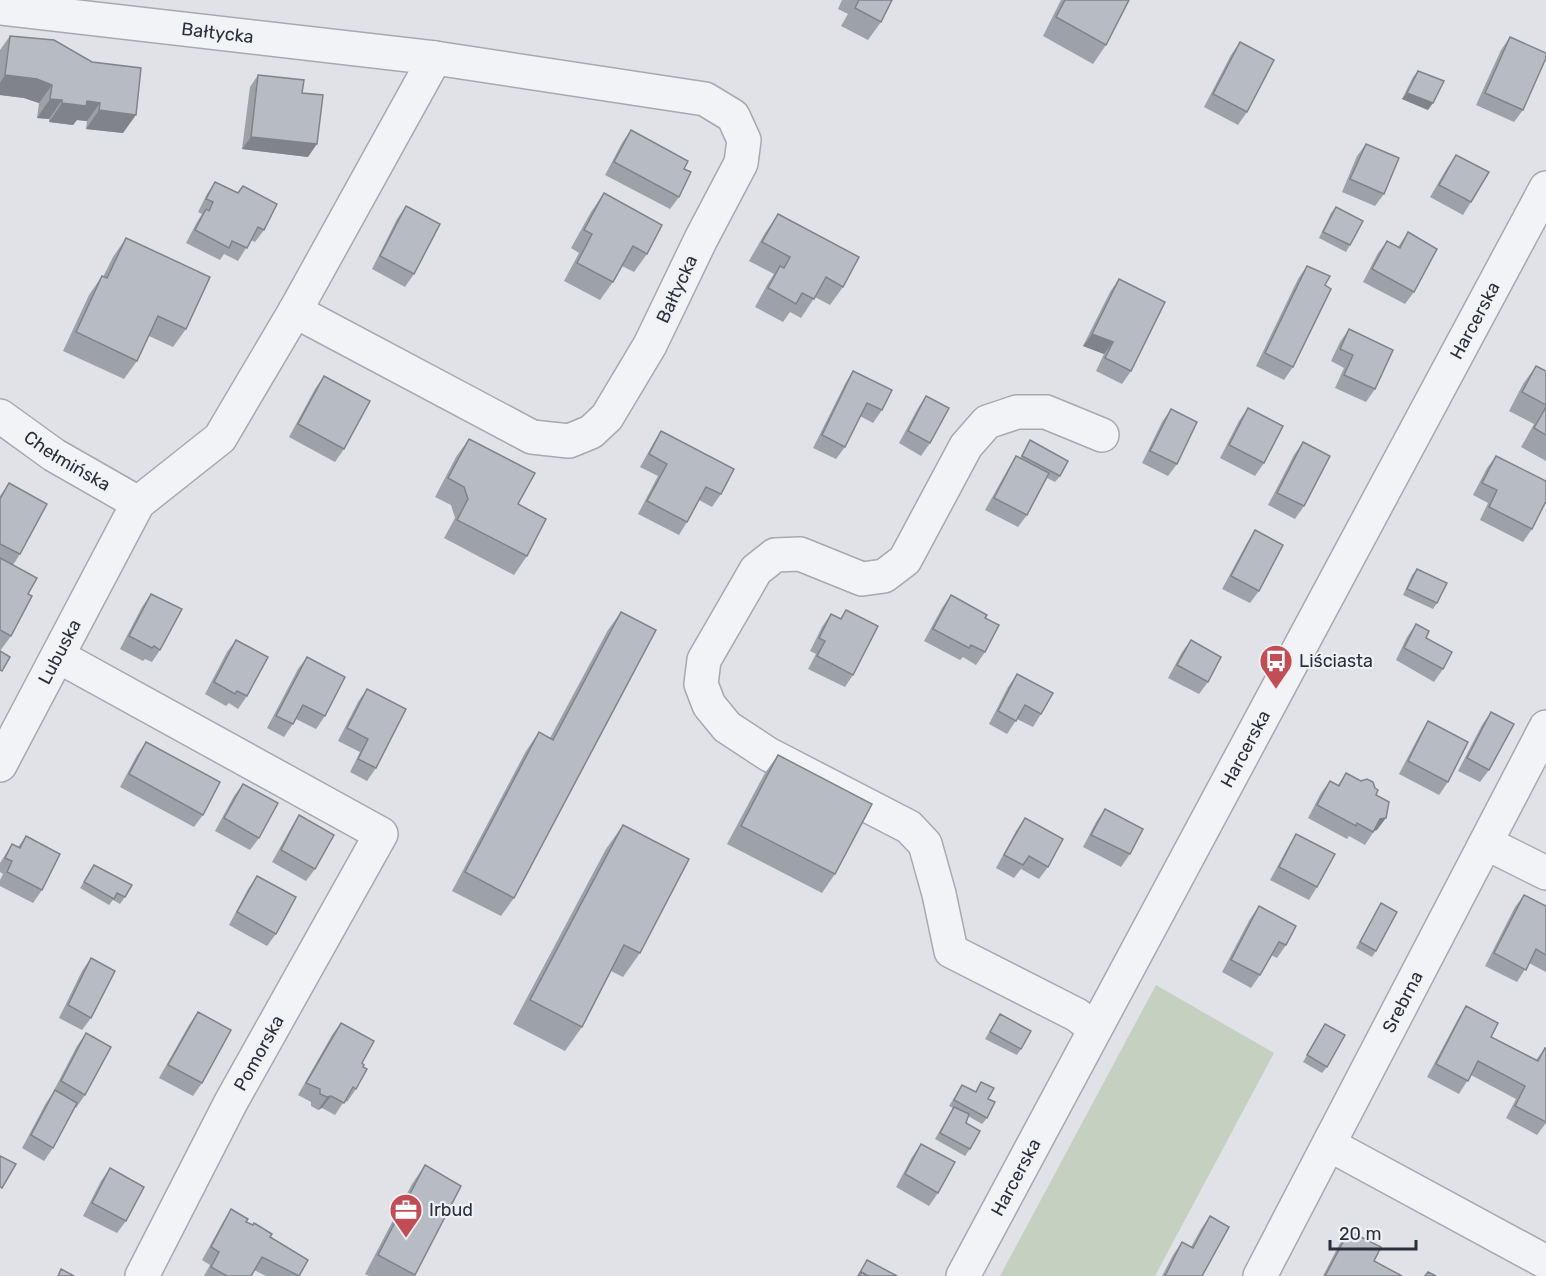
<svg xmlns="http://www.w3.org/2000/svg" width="1546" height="1276" font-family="Rubik,sans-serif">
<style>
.green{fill:#c4d1c1}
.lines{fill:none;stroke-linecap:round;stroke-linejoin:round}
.minor-casing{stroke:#a6a9b1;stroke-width:36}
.tertiary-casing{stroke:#a6a9b1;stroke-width:36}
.minor{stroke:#f2f3f6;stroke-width:33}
.tertiary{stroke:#f2f3f6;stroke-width:33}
.wall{fill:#9da1a9}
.shaded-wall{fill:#808389}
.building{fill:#b7bbc4;stroke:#808389;stroke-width:1.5}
.labels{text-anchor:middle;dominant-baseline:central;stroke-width:4.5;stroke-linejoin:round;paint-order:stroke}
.street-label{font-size:18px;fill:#2a2f3d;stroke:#eff1f5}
.poi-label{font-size:18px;fill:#2a2f3d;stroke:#eff1f5;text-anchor:start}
</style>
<rect width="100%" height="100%" fill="#e0e2e7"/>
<!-- green -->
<path class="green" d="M1156 985 1274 1053 1155 1276H1000Z"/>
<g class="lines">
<!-- minor casing -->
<g class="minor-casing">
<g id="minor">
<path id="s1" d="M0 8 435 58 705 99 733 116 744 140 741 163 701 239 650 345 607 417 591 432 569 441 532 437 295 311"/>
<path id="s2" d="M0 416 54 455 138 503"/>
<path d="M58 656 381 834 231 1102 142 1276"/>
<path id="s3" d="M0 765 138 503 220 438 295 311 435 58"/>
<path d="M1486 843 1546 873"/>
<path d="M1095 1029 1077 1015 951 951 939 894 925 844 909 827 768 754 727 727 709 705 701 684 704 660 756 570 775 555 800 554 862 579 884 576 905 560 966 446 987 422 1017 412H1046L1102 435"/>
<path d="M1330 1145 1546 1262"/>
<path id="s4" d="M1260 1276 1546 727"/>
</g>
</g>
<!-- tertiary casing -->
<g class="tertiary-casing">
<g id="tertiary">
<path id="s5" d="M963 1276 1546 188"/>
</g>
</g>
<!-- minor -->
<use href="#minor" class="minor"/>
<!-- tertiary -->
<use href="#tertiary" class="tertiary"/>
</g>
<!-- wall -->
<g class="wall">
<path d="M842 0H892L881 22 868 40 841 26 848 14 838 9Z"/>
<path d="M1061 0H1129L1106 45 1093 64 1043 36Z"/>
<path d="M10 36 54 40 123 133 86 129 87 121 77 120 73 125 49 122V119L37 118 39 103 24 98 0 95V50Z"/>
<path d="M1510 37 1523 110 1514 122 1476 105 1501 50Z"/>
<path d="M1240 42 1247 112 1238 125 1204 107 1231 55Z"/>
<path d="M1418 71 1428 110 1402 99 1413 77Z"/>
<path d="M258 75 302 93 308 157 242 149 250 87Z"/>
<path d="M631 130 684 169 679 197 670 209 605 175 622 143Z"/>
<path d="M1366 144 1384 194 1375 206 1342 192 1357 156Z"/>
<path d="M1456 155 1471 202 1463 215 1430 197 1447 168Z"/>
<path d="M215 182 238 193 243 186 264 230 255 242 251 240 238 261 224 254 220 260 186 243 197 222 202 214 198 212 207 194Z"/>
<path d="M604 193 647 254 634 272 622 266 613 282 600 300 564 281 579 253 571 248 591 212Z"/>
<path d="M406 206 414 274 405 287 372 269 397 219Z"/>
<path d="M1336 207 1350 245 1346 252 1319 238 1331 213Z"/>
<path d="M778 214 843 287 830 305 815 297 801 318 790 312 783 322 755 307 767 285 774 274 749 261 765 233Z"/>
<path d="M1408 232 1414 292 1405 304 1363 282 1378 253 1387 241 1398 247Z"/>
<path d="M126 238 186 329 173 347 149 336 137 361 124 379 63 351 89 295 102 276 103 277 113 257Z"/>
<path d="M1307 266 1325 285 1293 367 1284 380 1256 366 1298 279Z"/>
<path d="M1119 279 1131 371 1122 384 1096 371 1104 354 1083 346 1110 292Z"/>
<path d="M1349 329 1375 389 1366 402 1335 388 1344 368 1331 361 1340 342Z"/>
<path d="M1536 366 1546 371V461L1521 447 1534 424 1509 411 1523 384Z"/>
<path d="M853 371 882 410 873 423 860 416 845 447 836 459 813 448 845 384Z"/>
<path d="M324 376 344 449 335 462 289 437 315 389Z"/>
<path d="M926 396 930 443 921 456 899 443 918 408Z"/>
<path d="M1248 408 1264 463 1255 476 1220 458 1239 421Z"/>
<path d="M1171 409 1177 464 1168 476 1142 463 1162 422Z"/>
<path d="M661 431 721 494 712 507 699 500 687 522 679 535 638 514 658 476 640 467 653 444Z"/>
<path d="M469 439 518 504 527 556 514 575 444 538 455 518 451 505 435 497 456 457Z"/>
<path d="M1030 440 1060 476 1055 482 1047 478 1027 515 1018 527 985 510 1008 469 1016 456 1020 458Z"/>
<path d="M1303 442 1304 506 1295 519 1268 505 1294 455Z"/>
<path d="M1496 456 1532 529 1523 542 1480 520 1488 503 1473 495 1487 468Z"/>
<path d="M9 483 20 554 13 565 28 594 11 636 0 651V496Z"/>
<path d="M1255 530 1259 591 1250 603 1222 589 1247 543Z"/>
<path d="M1417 569 1437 603 1433 609 1403 595 1412 575Z"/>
<path d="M151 594 160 650 152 662 145 659 143 661 120 649 142 607Z"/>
<path d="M951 595 985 618V652L976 665 963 657 960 660 924 641 942 608Z"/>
<path d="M846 610 853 675 845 687 808 669 816 654 810 651 822 627 831 614 840 619Z"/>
<path d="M621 612 514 898 501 916 452 891 526 751 539 732 550 738 608 630Z"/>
<path d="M1416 624 1426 638 1443 669 1434 682 1396 660 1407 637Z"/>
<path d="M236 640 247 696 238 709 229 703 226 706 205 694 227 652Z"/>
<path d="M1191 640 1208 682 1199 694 1168 678 1182 652Z"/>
<path d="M307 657 325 716 316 729 296 719 284 737 267 728 298 669Z"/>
<path d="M1017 674 1041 714 1033 727 1017 719 1007 734 989 724 1008 687Z"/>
<path d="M367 689 376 768 367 781 350 772 360 752 338 741 358 702Z"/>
<path d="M1491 712 1489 770 1480 782 1458 771 1482 725Z"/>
<path d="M1428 721 1448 782 1439 795 1399 774 1420 734Z"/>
<path d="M146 742 203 815 194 827 120 787 137 755Z"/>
<path d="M778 755 835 874 822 893 727 844 765 773Z"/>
<path d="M1346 773 1376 795 1377 830 1374 831 1365 845 1349 836 1347 839 1308 818 1321 793 1330 781 1338 785Z"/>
<path d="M243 784 259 838 250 850 215 831 234 796Z"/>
<path d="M1105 809 1130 854 1121 867 1083 847 1096 822Z"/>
<path d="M299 815 315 869 306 881 272 862 291 828Z"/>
<path d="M1025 818 1048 867 1039 879 1021 869 1014 878 996 868 1016 831Z"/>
<path d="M623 825 640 953 623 977 611 971 582 1027 565 1051 513 1024 606 849Z"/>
<path d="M1296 834 1317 887 1309 900 1270 880 1288 847Z"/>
<path d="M26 836 42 890 33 903 0 886V880L3 874 0 872V863L12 844 18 847Z"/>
<path d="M94 865 125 897 120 904 113 900 109 905 80 888Z"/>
<path d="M257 876 276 934 267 946 229 925 248 889Z"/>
<path d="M1524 895 1546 906V972L1529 963 1517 982 1485 966 1515 907Z"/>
<path d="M1381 903 1376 951 1372 957 1356 948Z"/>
<path d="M1259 906 1286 945 1277 958 1271 955 1260 975 1251 988 1222 972 1250 919Z"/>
<path d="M91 958V1018L82 1030 59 1018 82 971Z"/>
<path d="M1466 1006 1491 1037 1536 1060 1545 1048H1546V1123L1537 1135 1506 1118 1516 1099 1471 1075 1459 1094 1427 1077 1458 1019Z"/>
<path d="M198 1012 202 1083 193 1096 159 1078 189 1025Z"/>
<path d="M1000 1014 1021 1049 1017 1055 985 1039Z"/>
<path d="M341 1023 362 1063 356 1089 347 1102 345 1100 335 1115 322 1108 318 1110 311 1106V1102L298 1095 332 1035Z"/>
<path d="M1325 1024 1327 1067 1322 1073 1303 1062Z"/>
<path d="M86 1033 85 1095 76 1108 75 1107 53 1148 44 1161 22 1148 46 1103 52 1094 77 1046Z"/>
<path d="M981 1082 988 1099 987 1118 982 1124 968 1116 966 1123 970 1149 965 1156 935 1139 953 1108 949 1106 962 1085 975 1092Z"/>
<path d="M921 1144 938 1193 929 1206 896 1187 912 1157Z"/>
<path d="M425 1165 415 1275 414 1276H369L365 1274 412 1184Z"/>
<path d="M110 1168 126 1221 117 1233 83 1216 101 1181Z"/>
<path d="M231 1209 246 1222 270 1237 299 1276H266L254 1270 251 1276H204L210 1265 202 1260 223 1222Z"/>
<path d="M1210 1216 1202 1276H1162L1173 1255 1182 1242 1191 1247 1201 1229Z"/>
<path d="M1349 1231 1374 1261 1402 1276H1323L1340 1243Z"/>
</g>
<!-- shaded-wall -->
<g class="shaded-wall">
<path d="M5 75 37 79 52 85 39 103 24 98 0 95V83Z"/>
<path d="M1407 93 1433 103 1428 110 1402 99Z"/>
<path d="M50 99 62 100 49 119 37 118Z"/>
<path d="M87 101 100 103 87 121 77 120 73 125 49 122 62 103Z"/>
<path d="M99 110 136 115 123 133 86 129Z"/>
<path d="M251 137 317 144 308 157 242 149Z"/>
<path d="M1092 334 1113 342 1104 354 1083 346Z"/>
<path d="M1386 818 1377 830 1371 832 1380 819Z"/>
<path d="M331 1096 322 1108 318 1110 327 1097Z"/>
</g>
<!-- building -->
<g class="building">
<path d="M859 0H892L881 22 855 8Z"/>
<path d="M1065 0H1129L1106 45 1056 17Z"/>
<path d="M10 36 54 40 92 62 141 68 136 115 99 110 100 103 87 101 86 106 62 103V100L50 99 52 85 37 79 5 75Z"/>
<path d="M1510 37 1546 53V58L1523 110 1485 93Z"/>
<path d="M1240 42 1274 60 1247 112 1213 94Z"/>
<path d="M1418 71 1444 81 1433 103 1407 93Z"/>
<path d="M258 75 304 80 302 93 323 95 317 144 251 137Z"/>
<path d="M631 130 688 161 684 169 691 172 679 197 614 162Z"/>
<path d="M1366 144 1399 158 1384 194 1350 179Z"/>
<path d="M1456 155 1489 172 1471 202 1439 185Z"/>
<path d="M215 182 238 193 243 186 277 204 264 230 258 227 247 248 232 241 229 248 195 230 206 209 209 211 213 202 206 199Z"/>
<path d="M604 193 662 225 647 254 633 246 613 282 577 263 592 234 584 230Z"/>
<path d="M406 206 440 224 414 274 380 256Z"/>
<path d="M1336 207 1363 221 1350 245 1323 232Z"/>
<path d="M778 214 859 257 843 287 826 277 814 299 802 293 796 304 768 288 780 266 784 268 790 257 762 242Z"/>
<path d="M1408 232 1437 249 1414 292 1372 269 1387 241 1400 248Z"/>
<path d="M126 238 210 277 186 329 158 316 137 361 76 332 102 276 107 278Z"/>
<path d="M1307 266 1330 276 1325 285 1331 289 1293 367 1265 353Z"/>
<path d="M1119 279 1165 302 1131 371 1105 358 1113 342 1092 334Z"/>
<path d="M1349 329 1393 350 1375 389 1344 375 1353 355 1340 349Z"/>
<path d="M1536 366 1546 371V405L1522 392Z"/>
<path d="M853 371 892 390 882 410 867 403 845 447 822 435Z"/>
<path d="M324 376 370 401 344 449 298 424Z"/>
<path d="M926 396 949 408 930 443 908 431Z"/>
<path d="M1546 407V435L1534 428Z"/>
<path d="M1248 408 1283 426 1264 463 1229 445Z"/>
<path d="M1171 409 1197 422 1177 464 1150 451Z"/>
<path d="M661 431 734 469 721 494 706 487 687 522 647 501 667 464 649 454Z"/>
<path d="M469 439 535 473 518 504 546 519 527 556 457 520 468 499 464 487 448 478Z"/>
<path d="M1030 440 1068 461 1060 476 1022 456Z"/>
<path d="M1303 442 1330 456 1304 506 1277 493Z"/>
<path d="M1016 456 1049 473 1027 515 994 498Z"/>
<path d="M1496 456 1546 481V501L1532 529 1489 507 1497 490 1482 483Z"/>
<path d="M9 483 47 504 20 554 0 544V499Z"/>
<path d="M1255 530 1283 545 1259 591 1231 576Z"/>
<path d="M0 558 37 578 28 594 32 596 11 636 0 630Z"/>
<path d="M1417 569 1447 583 1437 603 1407 589Z"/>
<path d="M151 594 182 609 160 650 154 646 152 648 129 636Z"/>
<path d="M951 595 987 615 985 618 999 625 985 652 971 645 969 648 933 629Z"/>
<path d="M846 610 878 626 853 675 817 656 825 641 819 638 831 614 841 619Z"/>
<path d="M621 612 656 630 514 898 465 872 539 732 553 740Z"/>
<path d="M1416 624 1429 631 1426 638 1452 652 1443 669 1404 648Z"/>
<path d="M236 640 268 657 247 696 237 691 235 694 214 682Z"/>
<path d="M1191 640 1221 657 1208 682 1177 665Z"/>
<path d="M0 651 10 657 2 671 0 670Z"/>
<path d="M307 657 345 677 325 716 303 705 293 724 276 716Z"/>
<path d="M1017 674 1053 693 1041 714 1025 705 1016 721 998 711Z"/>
<path d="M367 689 406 709 376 768 358 759 368 739 347 728Z"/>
<path d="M1491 712 1514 724 1489 770 1467 758Z"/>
<path d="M1428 721 1468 742 1448 782 1408 761Z"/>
<path d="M146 742 220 782 203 815 129 774Z"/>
<path d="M778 755 872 804 835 874 741 826Z"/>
<path d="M1346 773 1361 781 1367 779 1373 782 1375 788 1378 790 1376 795 1389 802 1386 818 1380 819 1373 832 1357 823 1356 826 1317 805 1330 781 1339 786Z"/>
<path d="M243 784 278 803 259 838 224 818Z"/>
<path d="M1105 809 1143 829 1130 854 1091 835Z"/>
<path d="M299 815 334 835 315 869 281 850Z"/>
<path d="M1025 818 1063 839 1048 867 1029 856 1023 865 1004 855Z"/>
<path d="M623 825 689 859 640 953 624 945 582 1027 530 1000Z"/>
<path d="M1296 834 1335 854 1317 887 1279 867Z"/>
<path d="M26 836 60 854 42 890 7 872 12 861 5 858 12 844 20 848Z"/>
<path d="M94 865 132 885 125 897 117 893 114 899 84 882Z"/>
<path d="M257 876 296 897 276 934 237 912Z"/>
<path d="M1524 895 1546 906V955L1536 949 1526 970 1494 953Z"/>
<path d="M1381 903 1397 912 1376 951 1360 942Z"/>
<path d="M1259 906 1296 926 1286 945 1279 942 1260 975 1231 960Z"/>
<path d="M91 958 115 971 91 1018 68 1005Z"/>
<path d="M1466 1006 1498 1023 1491 1037 1538 1061 1545 1048H1546V1122L1515 1106 1525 1086 1478 1061 1468 1081 1436 1064Z"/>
<path d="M198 1012 231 1030 202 1083 168 1065Z"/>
<path d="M1000 1014 1031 1031 1021 1049 990 1032Z"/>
<path d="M341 1023 374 1041 362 1063 364 1065 363 1067 367 1069 356 1089 353 1087 344 1103 331 1096 327 1097 320 1094V1089L306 1083Z"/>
<path d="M1325 1024 1345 1035 1327 1067 1307 1055Z"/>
<path d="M86 1033 111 1047 85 1095 61 1081Z"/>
<path d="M981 1082 994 1088 988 1099 995 1102 987 1118 954 1100 962 1085 976 1092Z"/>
<path d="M55 1090 77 1103 53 1148 31 1135Z"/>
<path d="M954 1107 969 1114 966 1123 980 1131 970 1149 940 1133Z"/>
<path d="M921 1144 955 1162 938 1193 905 1174Z"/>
<path d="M0 1156 16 1164 2 1188 0 1187Z"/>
<path d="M425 1165 461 1186 415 1275 378 1255Z"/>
<path d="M110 1168 144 1187 126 1221 92 1203Z"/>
<path d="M231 1209 248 1219 246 1222 253 1225 254 1223 272 1234 270 1237 308 1260 299 1276 262 1257 251 1276H227L211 1267 219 1252 211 1247Z"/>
<path d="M1210 1216 1229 1227 1202 1276H1165L1182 1242 1193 1248Z"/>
<path d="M1349 1231 1381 1247 1374 1261 1402 1276H1325Z"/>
<path d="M867 1260 897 1276H868L861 1272 858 1276Z"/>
<path d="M61 1269 74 1276H58Z"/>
<path d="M861 1272 868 1276H859Z"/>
<path d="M1428 1272 1436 1276H1425Z"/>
</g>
<!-- icons -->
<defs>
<g id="bus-pin" transform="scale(1.725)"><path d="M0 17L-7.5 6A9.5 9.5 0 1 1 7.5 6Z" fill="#c24e55" stroke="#eff1f5"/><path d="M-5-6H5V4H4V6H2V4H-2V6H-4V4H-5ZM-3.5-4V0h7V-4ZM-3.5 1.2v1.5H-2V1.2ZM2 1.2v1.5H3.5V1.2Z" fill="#fff"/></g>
<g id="office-pin" transform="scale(1.725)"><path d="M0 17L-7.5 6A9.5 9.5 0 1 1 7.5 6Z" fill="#c24e55" stroke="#eff1f5"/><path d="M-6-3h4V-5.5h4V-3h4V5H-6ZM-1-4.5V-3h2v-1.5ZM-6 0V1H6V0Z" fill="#fff"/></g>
</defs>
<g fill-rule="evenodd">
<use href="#bus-pin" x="1276" y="661"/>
<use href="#office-pin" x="406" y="1210"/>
</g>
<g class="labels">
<!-- street labels -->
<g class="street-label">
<text stroke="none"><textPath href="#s1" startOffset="219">Bałtycka</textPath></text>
<text transform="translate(677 289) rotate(-65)">Bałtycka</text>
<text stroke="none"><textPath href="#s5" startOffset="1084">Harcerska</textPath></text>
<text stroke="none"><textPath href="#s2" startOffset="81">Chełmińska</textPath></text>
<text stroke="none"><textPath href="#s3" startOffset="128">Lubuska</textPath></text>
<text stroke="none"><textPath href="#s5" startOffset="598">Harcerska</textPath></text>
<text stroke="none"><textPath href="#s4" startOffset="309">Srebrna</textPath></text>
<text transform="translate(259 1053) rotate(-61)">Pomorska</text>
<text stroke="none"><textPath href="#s5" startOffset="112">Harcerska</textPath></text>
</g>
<!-- poi labels -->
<g class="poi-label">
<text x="1299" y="661">Liściasta</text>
<text x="429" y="1210">Irbud</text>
</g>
</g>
<!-- scale -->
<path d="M1330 1240v9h86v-9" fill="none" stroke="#2a2f3d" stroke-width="3"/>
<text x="1339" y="1240" font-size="18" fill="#2a2f3d" stroke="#eff1f5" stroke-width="4.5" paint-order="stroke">20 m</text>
</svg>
